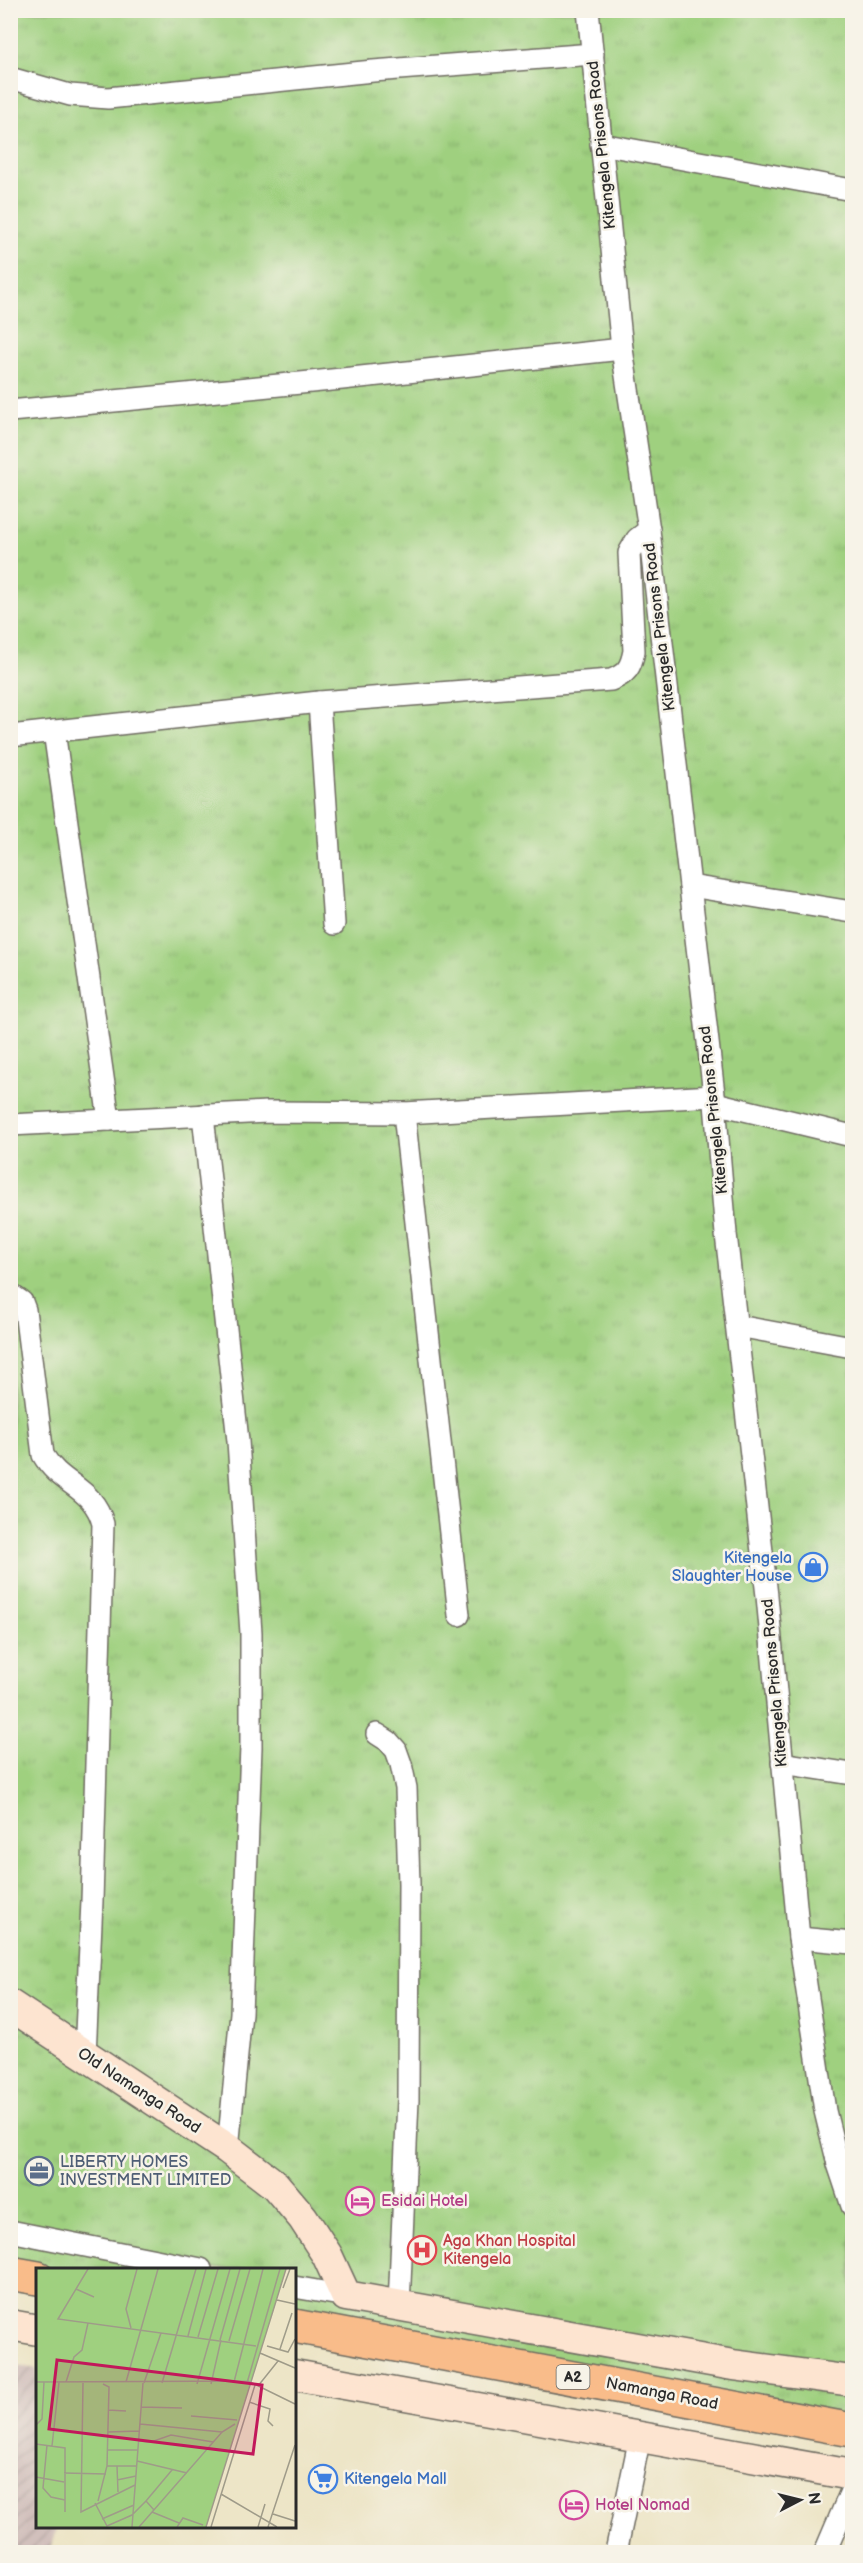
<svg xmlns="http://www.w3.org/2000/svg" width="863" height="2563" font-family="'Balsamiq Sans',sans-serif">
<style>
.industrial{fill:url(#industrial-furrows)}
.park{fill:url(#park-tufts);stroke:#657e55;stroke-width:1.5}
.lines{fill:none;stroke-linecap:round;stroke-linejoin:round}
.street-casing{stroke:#6f6c62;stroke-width:24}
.secondary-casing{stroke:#6f6c62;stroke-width:33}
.highway-casing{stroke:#6f6c62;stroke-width:36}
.street{stroke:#fff;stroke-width:21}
.secondary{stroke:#fde4d0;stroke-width:30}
.highway{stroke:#f9bc8a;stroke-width:33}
.labels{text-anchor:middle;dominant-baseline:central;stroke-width:5;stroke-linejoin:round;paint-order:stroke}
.shield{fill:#f7f3e8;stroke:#686764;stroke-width:1.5}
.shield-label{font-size:15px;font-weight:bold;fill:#2b2b2b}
.street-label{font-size:16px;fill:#2b2b2b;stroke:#f7f3e8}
.shop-label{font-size:16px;fill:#366cbe;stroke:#f7f3e8;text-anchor:end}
.service-label{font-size:16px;fill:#4e5e75;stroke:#f7f3e8;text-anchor:start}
.hotel-label{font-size:16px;fill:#b23c85;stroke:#f7f3e8;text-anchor:start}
.health-label{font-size:16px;fill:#be3a42;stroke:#f7f3e8;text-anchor:start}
.inset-road{fill:none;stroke:#9f9b89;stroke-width:1.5}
.view{fill:#c2185b;fill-opacity:0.15;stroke:#c2185b;stroke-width:3}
.inset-edge{fill:none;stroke:#2b2b2b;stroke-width:3}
</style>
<defs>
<pattern id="industrial-furrows" width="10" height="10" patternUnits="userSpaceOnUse" patternTransform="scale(1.5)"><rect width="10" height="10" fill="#d1c0bc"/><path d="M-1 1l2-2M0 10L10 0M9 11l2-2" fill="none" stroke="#b4a5a2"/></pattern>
<pattern id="park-tufts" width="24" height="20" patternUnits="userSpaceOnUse" patternTransform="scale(1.5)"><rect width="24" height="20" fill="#9fd07f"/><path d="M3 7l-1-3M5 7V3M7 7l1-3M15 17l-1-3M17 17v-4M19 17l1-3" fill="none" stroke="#89b36e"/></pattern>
</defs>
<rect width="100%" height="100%" fill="#f7f3e8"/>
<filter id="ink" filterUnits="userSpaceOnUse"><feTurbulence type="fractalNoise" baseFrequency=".0167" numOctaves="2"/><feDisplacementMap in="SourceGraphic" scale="12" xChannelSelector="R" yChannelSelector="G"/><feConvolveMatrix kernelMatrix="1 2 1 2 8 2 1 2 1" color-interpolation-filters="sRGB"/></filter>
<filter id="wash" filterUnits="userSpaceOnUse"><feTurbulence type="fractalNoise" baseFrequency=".008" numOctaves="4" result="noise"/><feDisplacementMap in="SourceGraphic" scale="24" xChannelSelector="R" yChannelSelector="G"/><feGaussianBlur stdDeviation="1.35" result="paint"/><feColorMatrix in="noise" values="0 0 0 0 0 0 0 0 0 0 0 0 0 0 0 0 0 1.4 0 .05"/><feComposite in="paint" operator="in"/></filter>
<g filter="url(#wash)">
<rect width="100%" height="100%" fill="#ede5c7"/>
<!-- industrial -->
<path class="industrial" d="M11 2365 37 2369 38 2526H57L49 2552H11Z"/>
<!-- park -->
<path class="park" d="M10 11H852V2430L294 2324V2269H38L11 2273Z"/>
</g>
<g filter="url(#ink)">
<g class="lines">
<!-- street casing -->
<g class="street-casing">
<g id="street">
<path d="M588 10 622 349 649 530 715 1103 726 1234 767 1596 799 1938 825 2111 838 2164 852 2206"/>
<path d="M10 78 70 95 108 98 373 71 593 54"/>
<path d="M601 144 852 190"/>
<path d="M10 411 342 379 622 349"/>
<path d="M319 702 334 924"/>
<path d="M54 731 109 1120"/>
<path d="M10 736 319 702 611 680C627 674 631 667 634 651L629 553 637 539 649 530"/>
<path d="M690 886 852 912"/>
<path d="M715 1103 852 1136"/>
<path d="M404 1113 459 1615"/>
<path d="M203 1115 238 1441 251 1633V1747L241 2013 228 2149"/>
<path d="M10 1125 268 1112 404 1113 714 1096"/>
<path d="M10 1294 22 1302 25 1310 43 1455C61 1486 94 1487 103 1524L92 1901 85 2055"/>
<path d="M738 1326 852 1347"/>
<path d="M377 1734 388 1741 396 1750 401 1764 406 1788 409 1884 408 2100 399 2306"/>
<path d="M782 1763 852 1774"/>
<path d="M799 1938 852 1943"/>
<path d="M10 2231 201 2269"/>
<path d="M294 2287 346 2296"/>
<path d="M616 2552 640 2437"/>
<path d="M825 2552 852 2489"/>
</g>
</g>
<!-- secondary casing -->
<g class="secondary-casing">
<g id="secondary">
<path d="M10 2005 228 2149 275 2185 303 2218 327 2255 346 2296 733 2365 852 2381"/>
<path d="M10 2325 38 2330"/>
<path d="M294 2375 852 2475"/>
</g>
</g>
<!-- highway casing -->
<g class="highway-casing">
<g id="highway">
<path d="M10 2273 38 2278"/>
<path d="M294 2326 852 2430"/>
</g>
</g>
<!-- street -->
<use href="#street" class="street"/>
<!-- secondary -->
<use href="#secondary" class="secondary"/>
<!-- highway -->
<use href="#highway" class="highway"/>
</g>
</g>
<!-- icons -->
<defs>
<g id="shop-ring" transform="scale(1.5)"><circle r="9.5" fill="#f7f3e8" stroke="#3f7fe0" stroke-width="1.5"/><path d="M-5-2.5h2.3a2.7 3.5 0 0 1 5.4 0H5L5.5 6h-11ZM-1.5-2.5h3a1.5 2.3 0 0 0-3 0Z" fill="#3f7fe0"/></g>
<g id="office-ring" transform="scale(1.5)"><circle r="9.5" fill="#f7f3e8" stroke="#5c6f8a" stroke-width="1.5"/><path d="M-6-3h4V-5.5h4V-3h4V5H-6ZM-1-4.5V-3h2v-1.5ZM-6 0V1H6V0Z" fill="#5c6f8a"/></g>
<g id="hotel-ring" transform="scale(1.5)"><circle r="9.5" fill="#f7f3e8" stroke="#d1479c" stroke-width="1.5"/><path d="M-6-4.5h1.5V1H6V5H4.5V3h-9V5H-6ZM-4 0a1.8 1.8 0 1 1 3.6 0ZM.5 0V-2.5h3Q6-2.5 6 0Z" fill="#d1479c"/></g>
<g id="hospital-ring" transform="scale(1.5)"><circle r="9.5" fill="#f7f3e8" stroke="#e0444e" stroke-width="1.5"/><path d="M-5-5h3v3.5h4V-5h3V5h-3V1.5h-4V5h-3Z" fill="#e0444e"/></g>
<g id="supermarket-ring" transform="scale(1.5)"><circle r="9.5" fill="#f7f3e8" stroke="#3f7fe0" stroke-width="1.5"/><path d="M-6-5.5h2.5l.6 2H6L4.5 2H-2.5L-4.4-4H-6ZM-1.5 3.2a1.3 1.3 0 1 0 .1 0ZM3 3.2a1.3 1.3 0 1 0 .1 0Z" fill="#3f7fe0"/></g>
</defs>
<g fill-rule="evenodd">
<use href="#shop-ring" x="813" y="1567"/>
<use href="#office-ring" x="39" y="2171"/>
<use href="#hotel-ring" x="360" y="2201"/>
<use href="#hospital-ring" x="422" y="2250"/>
<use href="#supermarket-ring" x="323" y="2479"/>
<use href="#hotel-ring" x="574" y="2505"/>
</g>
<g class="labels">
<!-- shield labels -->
<rect class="shield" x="556.5" y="2365" width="33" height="24" rx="4.5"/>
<g class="shield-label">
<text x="573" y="2377">A2</text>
</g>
<!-- street labels -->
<g class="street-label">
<text transform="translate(602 145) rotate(-96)">Kitengela Prisons Road</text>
<text transform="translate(660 627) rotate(-97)">Kitengela Prisons Road</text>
<text transform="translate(714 1110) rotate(-96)">Kitengela Prisons Road</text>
<text transform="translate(775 1683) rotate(-95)">Kitengela Prisons Road</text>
<text transform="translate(139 2091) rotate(33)">Old Namanga Road</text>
<text transform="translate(662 2394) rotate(11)">Namanga Road</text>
</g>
<!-- shop labels -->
<g class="shop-label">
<text x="792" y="1558">Kitengela<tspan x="792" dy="18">Slaughter House</tspan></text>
<text x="344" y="2479" text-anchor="start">Kitengela Mall</text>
</g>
<!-- service labels -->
<g class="service-label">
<text x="60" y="2162">LIBERTY HOMES<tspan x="60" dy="18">INVESTMENT LIMITED</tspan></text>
</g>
<!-- hotel labels -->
<g class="hotel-label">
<text x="381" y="2201">Esidai Hotel</text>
<text x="595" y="2505">Hotel Nomad</text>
</g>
<!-- health labels -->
<g class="health-label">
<text x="443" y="2241">Aga Khan Hospital<tspan x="443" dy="18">Kitengela</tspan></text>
</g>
</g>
<!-- overview -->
<g transform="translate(36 2268)">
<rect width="260" height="260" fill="#ede5c7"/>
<path d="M0 1H250L170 259H0Z" fill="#9fd07f"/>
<path class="inset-road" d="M52 1 22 51 220 78M247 20 254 1M40 21 58 29M241 32 259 36M95 60 90 41 101 1M152 68 170 1M162 69 182 1M184 72 204 1M193 73 214 1M231 78 252 84 259 71M244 81 256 45M224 85 259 100M0 114 212 113 259 136M30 114 38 89 46 82 52 55M90 114 122 1M198 114 227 1M47 115 45 244 99 217M108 115 125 65M126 115 160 1M211 115 244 1M161 116 194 1M175 116 185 72M222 118 242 93M213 134 234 141 232 153 237 158M105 139 146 140M72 142 90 143M155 148 201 152M104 156 186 164M0 157 6 151 8 114M72 164 103 163M102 173 115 174 135 167 177 174M0 176 29 180V244M11 177 7 220 15 229 29 232M16 178 23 114M71 182H102M101 193 151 205M71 198H100M81 198 82 224M28 205 70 206M0 209 28 214M81 212 100 208M185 226 241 259M62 233 71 198 73 119 67 116M59 235 71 258 96 247 110 233M118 242 110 233 136 202M116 244 143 255M237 246 259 253M66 251 98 237M96 259 107 115M103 259 186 164 199 156M141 259 147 250 167 257M170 259 250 1M175 259 219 117M222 259 229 236M232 259 259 177"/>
<path class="view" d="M21 92 226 117 217 186 13 161Z"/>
<rect width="260" height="260" class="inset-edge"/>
</g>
<!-- margin -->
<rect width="863" height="2563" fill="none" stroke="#f7f3e8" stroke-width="36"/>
<!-- north arrow -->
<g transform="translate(800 2500) rotate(83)" stroke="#f7f3e8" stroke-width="4.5" paint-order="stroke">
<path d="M0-4.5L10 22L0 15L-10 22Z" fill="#2b2b2b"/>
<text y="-9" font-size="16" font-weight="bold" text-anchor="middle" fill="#2b2b2b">N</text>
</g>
</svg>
